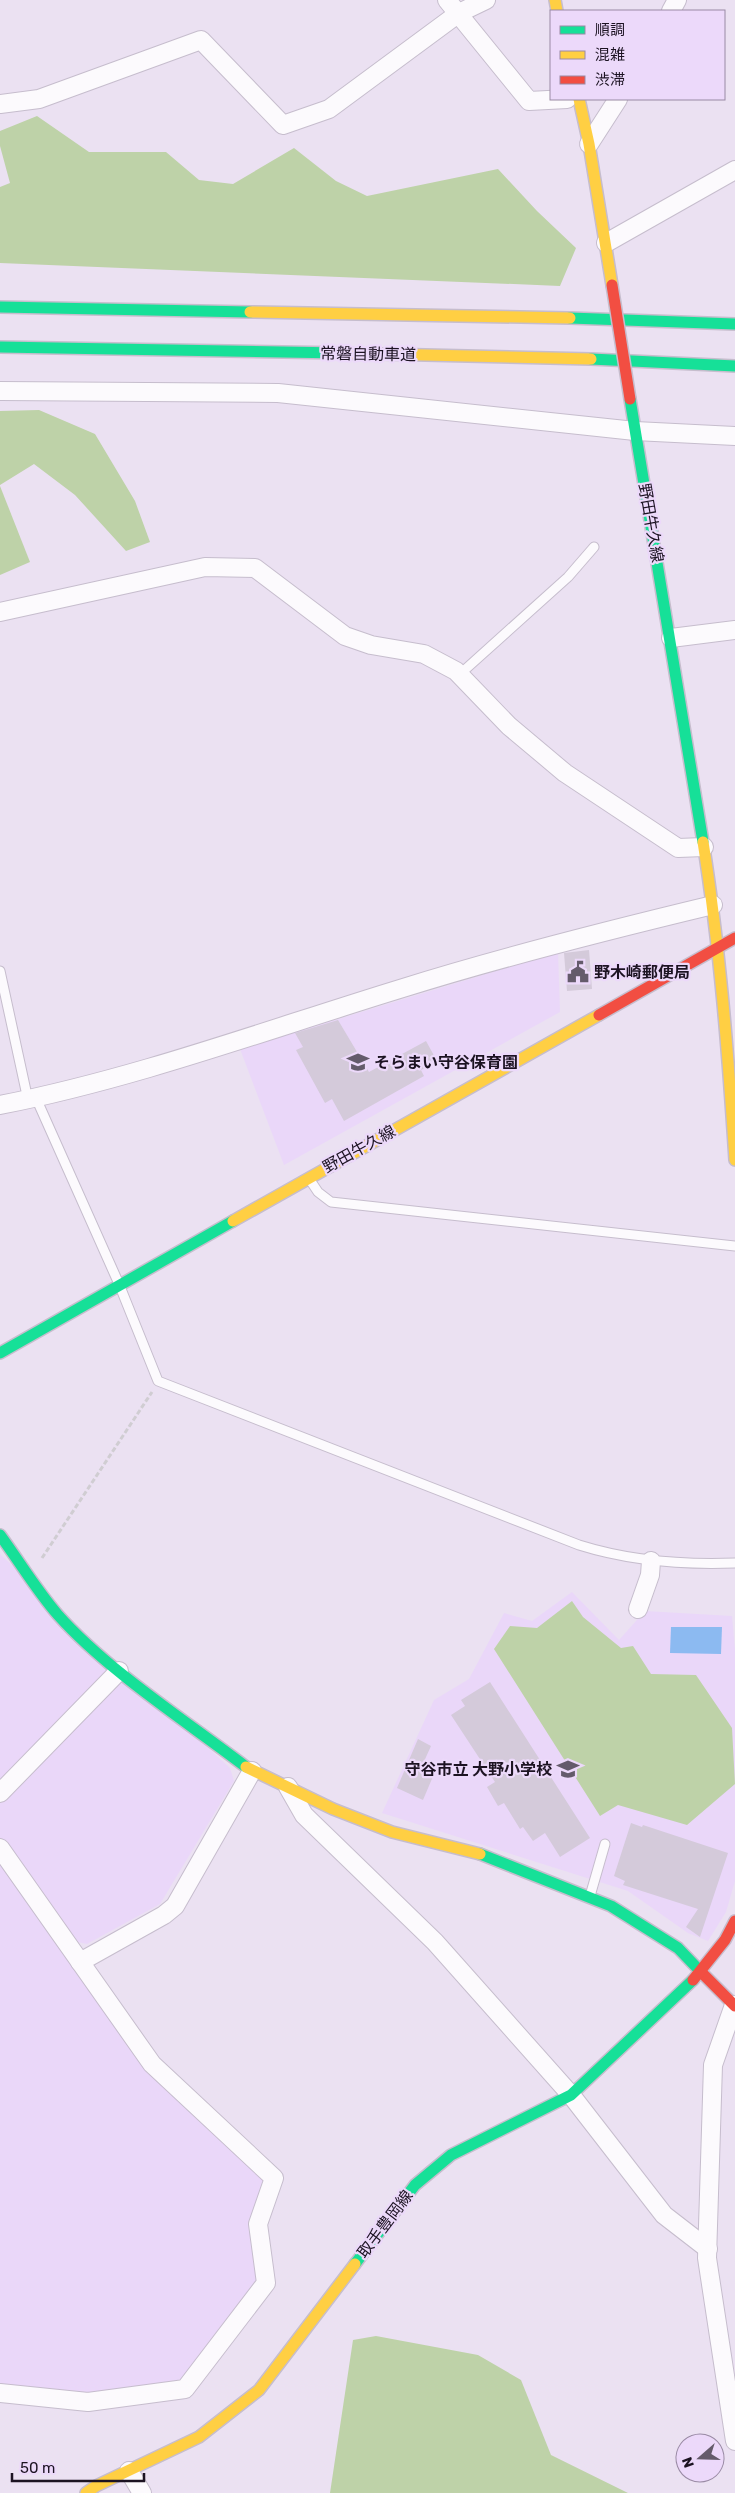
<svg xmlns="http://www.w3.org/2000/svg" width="735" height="2493" font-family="Rubik,'Noto Sans JP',sans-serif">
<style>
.built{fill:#ead7f9}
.green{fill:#bed2a8}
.water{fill:#8cbaf1}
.building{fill:#d4cada}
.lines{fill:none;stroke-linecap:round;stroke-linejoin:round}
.lane-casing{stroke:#c6bdcd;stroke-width:11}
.street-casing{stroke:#c6bdcd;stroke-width:20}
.fast-casing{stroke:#c6bdcd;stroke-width:14}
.slow-casing{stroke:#c6bdcd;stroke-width:14}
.jam-casing{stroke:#c6bdcd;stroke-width:14}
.path{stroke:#d0cdd2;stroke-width:3;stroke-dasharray:5 2.5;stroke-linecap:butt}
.lane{stroke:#fcfafd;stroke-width:9}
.street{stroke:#fcfafd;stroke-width:18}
.fast{stroke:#16e098;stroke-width:11}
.slow{stroke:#ffcf43;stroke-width:11}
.jam{stroke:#f24e42;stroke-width:11}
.jam-bridge-casing{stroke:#c6bdcd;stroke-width:14;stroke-linecap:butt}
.jam-bridge{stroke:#f24e42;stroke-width:11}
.labels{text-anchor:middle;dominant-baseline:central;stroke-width:4.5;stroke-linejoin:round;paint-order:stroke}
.street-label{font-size:16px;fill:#1c1322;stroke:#ecd9fa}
.poi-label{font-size:16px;font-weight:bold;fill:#1c1322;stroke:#ecd9fa;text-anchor:start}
</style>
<rect width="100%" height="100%" fill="#ebe1f2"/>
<!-- built -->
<g class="built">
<path d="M558 952 560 1012 284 1165 240 1049Z"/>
<path d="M0 1554 230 1768 234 1781 160 1904 87 1944 77 1942 152 2065 274 2178 258 2224 266 2283 185 2389 88 2402 0 2393Z"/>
<path d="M572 1592 619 1640 645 1611 732 1616 735 1650V1881L726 1912 708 1941 688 1933 628 1891 382 1813 434 1700 469 1679 504 1613 532 1621Z"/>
</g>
<!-- green -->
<g class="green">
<path d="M37 116 89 152H166L199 180 233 184 294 148 336 181 367 196 498 169 537 211 576 248 560 286 0 263V187L10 183 0 146V131Z"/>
<path d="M39 410 95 434 135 501 150 542 126 551 75 495 34 464 0 485V411Z"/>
<path d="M0 486 30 562 0 575Z"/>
<path d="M572 1601 583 1617 621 1648 633 1646 651 1674 696 1675 732 1728 735 1784 687 1825 618 1805 600 1816 494 1649 510 1626 537 1628Z"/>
<path d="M376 2336 478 2355 521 2380 551 2455 628 2493H330L353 2340Z"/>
</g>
<!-- water -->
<path class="water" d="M671 1627H722L721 1654 670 1653Z"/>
<!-- building -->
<g class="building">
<path d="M589 950 592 989 567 991 564 953Z"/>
<path d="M338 1020 369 1072 426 1041 437 1061 421 1070 424 1076 344 1121 332 1099 325 1103 296 1050 303 1047 295 1033Z"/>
<path d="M490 1682 590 1838 560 1857 545 1833 533 1841 523 1827 520 1829 504 1803 498 1806 487 1787 495 1782 451 1715 465 1706 461 1700Z"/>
<path d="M418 1739 431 1746 421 1768 434 1774 423 1800 397 1788Z"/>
<path d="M631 1823 642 1827 643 1825 728 1853 700 1937 686 1927 698 1909 623 1885 625 1881 614 1876Z"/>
</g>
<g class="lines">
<!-- lane casing -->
<g class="lane-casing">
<g id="lane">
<path d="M459 675 568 577 594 547"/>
<path d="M0 971 28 1100"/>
<path d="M36 1098 119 1284 158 1381 579 1545C630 1561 682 1565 735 1563"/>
<path d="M310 1180 318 1192 331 1202 735 1246"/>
<path d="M590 1896 605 1844"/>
</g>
</g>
<!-- street casing -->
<g class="street-casing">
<g id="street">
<path d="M447 0 529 101 567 99"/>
<path d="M671 11 677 0"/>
<path d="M0 104 39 99 201 40 283 125 329 109 459 13 486 0"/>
<path d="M589 144 618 99"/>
<path d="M606 243 735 170"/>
<path d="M0 391 278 393 635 431 735 436"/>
<path d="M0 612 205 567 255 568 345 636 371 645 424 654 456 671 509 726 565 773 678 848 704 847"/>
<path d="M671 638 735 630"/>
<path d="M0 1105C137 1078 269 1029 403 988 505 956 609 930 713 905"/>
<path d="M638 1609 650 1575 651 1561"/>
<path d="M288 1787 304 1815 435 1942 571 2095 664 2215 708 2249"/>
<path d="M0 1793 119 1671"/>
<path d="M0 1848 152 2064 274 2178 258 2224 266 2283 185 2389 88 2402 0 2393"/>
<path d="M80 1962 164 1915 175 1906 252 1771"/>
<path d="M734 2005 713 2065 707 2258 735 2441"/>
<path d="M129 2471 142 2493"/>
</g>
</g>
<!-- fast casing -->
<g class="fast-casing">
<g id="fast">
<path d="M0 307 250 312"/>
<path d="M570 318 735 324"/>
<path d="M0 347 341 353"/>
<path d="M591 359 735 366"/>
<path d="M630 399 703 842"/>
<path d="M0 1353 233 1221"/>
<path d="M0 1535C19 1561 37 1591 58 1615 108 1671 186 1721 246 1767"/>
<path d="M480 1854 611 1906 678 1948 701 1972"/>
<path d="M355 2264 415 2185 451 2155 571 2095 693 1980"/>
</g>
</g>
<!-- slow casing -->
<g class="slow-casing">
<g id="slow">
<path d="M555 0 557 11"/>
<path d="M579 99 589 144 612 285"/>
<path d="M250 312 570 318"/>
<path d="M341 353 591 359"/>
<path d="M703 842C720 948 728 1053 735 1160"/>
<path d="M233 1221 599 1015"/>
<path d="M246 1767 333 1809 392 1832 480 1854"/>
<path d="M86 2493 96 2486 199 2437 259 2390 355 2264"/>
</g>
</g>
<!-- jam casing -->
<g class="jam-casing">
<g id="jam">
<path d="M599 1015 735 938"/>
<path d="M701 1972 735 2006"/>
<path d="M693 1980 725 1940 735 1921"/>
</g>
</g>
<!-- path -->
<path class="path" d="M42 1558 152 1392"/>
<!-- lane -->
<use href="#lane" class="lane"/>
<!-- street -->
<use href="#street" class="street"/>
<!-- fast -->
<use href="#fast" class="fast"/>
<!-- slow -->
<use href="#slow" class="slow"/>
<!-- jam -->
<use href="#jam" class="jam"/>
<!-- jam-bridge casing -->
<g class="jam-bridge-casing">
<path id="jam-bridge" d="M612 285 630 399"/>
</g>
<!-- jam-bridge -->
<use href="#jam-bridge" class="jam-bridge"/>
</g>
<!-- icons -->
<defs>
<g id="civic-bare" transform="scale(1.725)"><path d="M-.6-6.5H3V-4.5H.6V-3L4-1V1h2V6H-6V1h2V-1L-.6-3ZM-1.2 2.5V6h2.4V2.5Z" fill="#645b6b" stroke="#ecd9fa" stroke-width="2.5" paint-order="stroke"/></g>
<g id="school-bare" transform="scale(1.725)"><path d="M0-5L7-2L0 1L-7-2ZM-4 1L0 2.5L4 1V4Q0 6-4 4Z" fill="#645b6b" stroke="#ecd9fa" stroke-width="2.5" paint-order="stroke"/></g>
</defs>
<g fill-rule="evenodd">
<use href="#civic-bare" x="578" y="972"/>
<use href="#school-bare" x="358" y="1062"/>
<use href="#school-bare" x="568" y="1769"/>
</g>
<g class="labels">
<!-- street labels -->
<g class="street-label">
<text transform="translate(368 354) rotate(1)">常磐自動車道</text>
<text transform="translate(651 523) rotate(80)">野田牛久線</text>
<text transform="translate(359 1149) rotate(-29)">野田牛久線</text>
<text transform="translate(385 2224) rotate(-53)">取手豊岡線</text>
</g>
<!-- poi labels -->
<g class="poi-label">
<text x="594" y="972">野木崎郵便局</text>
<text x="374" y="1062">そらまい守谷保育園</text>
<text x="552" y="1769" text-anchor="end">守谷市立 大野小学校</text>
</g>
</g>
<!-- legend -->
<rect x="550" y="10" width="175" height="90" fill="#ecd9fa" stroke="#998aa4"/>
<rect x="560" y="26" width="25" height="8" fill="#16e098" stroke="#998aa4"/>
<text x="595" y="35" font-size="15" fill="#1c1322">順調</text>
<rect x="560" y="51" width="25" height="8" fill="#ffcf43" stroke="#998aa4"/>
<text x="595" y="60" font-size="15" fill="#1c1322">混雑</text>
<rect x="560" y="76" width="25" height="8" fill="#f24e42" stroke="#998aa4"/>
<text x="595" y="85" font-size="15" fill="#1c1322">渋滞</text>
<!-- north arrow -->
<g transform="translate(700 2458) rotate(250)"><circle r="24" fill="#ecd9fa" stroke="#998aa4"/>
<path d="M0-4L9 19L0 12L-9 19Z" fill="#645b6b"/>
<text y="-8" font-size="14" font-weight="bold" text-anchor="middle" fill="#1c1322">N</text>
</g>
<!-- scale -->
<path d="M12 2473v8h132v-8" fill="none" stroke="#1c1322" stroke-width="2.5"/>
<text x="20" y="2473" font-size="15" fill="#1c1322" stroke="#ecd9fa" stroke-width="4" paint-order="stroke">50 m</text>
</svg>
